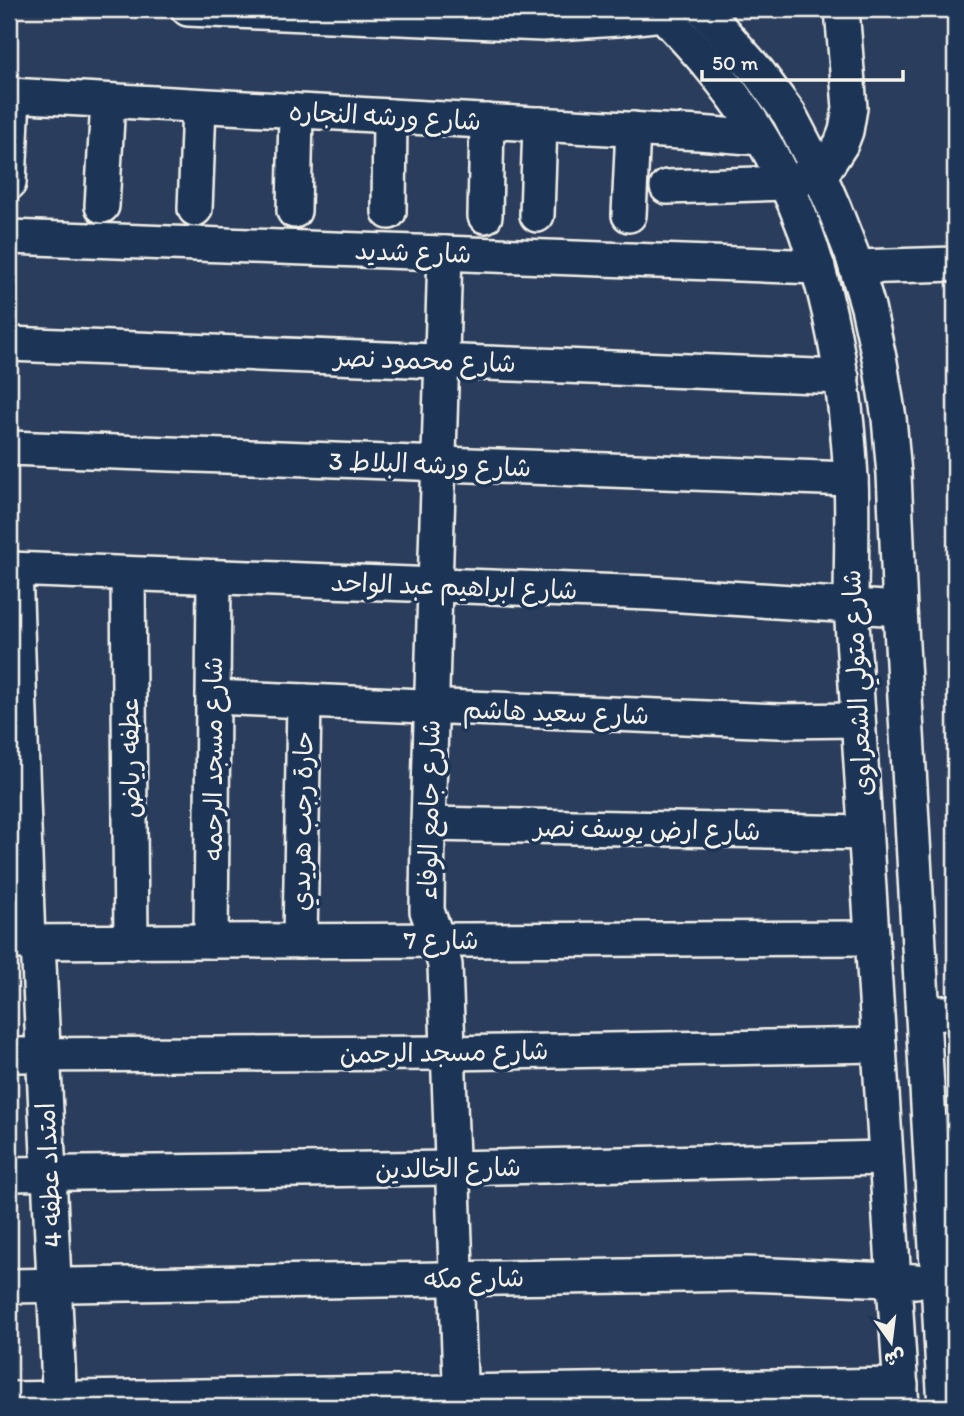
<svg xmlns="http://www.w3.org/2000/svg" width="964" height="1416" font-family="Itim,'Playpen Sans Arabic',sans-serif">
<style>
.lines{fill:none;stroke-linecap:round;stroke-linejoin:round}
.minor-casing{stroke:#f4f1e8;stroke-width:38}
.minor{stroke:#1d3557;stroke-width:33}
.labels{text-anchor:middle;dominant-baseline:central;stroke-width:7;stroke-linejoin:round;paint-order:stroke}
.street-label{font-size:26px;fill:#f4f1e8;stroke:#1d3557}
</style>
<rect width="100%" height="100%" fill="#2b3d5d"/>
<filter id="ink" filterUnits="userSpaceOnUse"><feTurbulence type="fractalNoise" baseFrequency=".0143" numOctaves="2"/><feDisplacementMap in="SourceGraphic" scale="14" xChannelSelector="R" yChannelSelector="G"/><feConvolveMatrix kernelMatrix="1 2 1 2 8 2 1 2 1" color-interpolation-filters="sRGB"/></filter>
<g filter="url(#ink)">
<g class="lines">
<!-- minor casing -->
<g class="minor-casing">
<g id="minor">
<path d="M188 9 542 24 617 19 663 14"/>
<path d="M658 9C692 45 726 82 753 124 821 230 844 354 851 478 853 521 851 564 851 606L902 1407"/>
<path d="M703 9 758 72 789 114 813 160 834 208 853 257 868 307 880 362 889 418 894 474 900 609 945 1407"/>
<path d="M9 95 699 133 761 138"/>
<path d="M9 183 13 96"/>
<path d="M667 187 785 183 820 173 826 167 841 144 846 131 850 108 842 9"/>
<path d="M102 206 108 101"/>
<path d="M195 209 199 106"/>
<path d="M294 211 296 111"/>
<path d="M389 212 390 116"/>
<path d="M537 215 540 124"/>
<path d="M629 215 633 129"/>
<path d="M485 216 487 121"/>
<path d="M9 237 818 267"/>
<path d="M445 253 428 824 427 911 438 940 445 965 461 1407"/>
<path d="M856 267 955 264"/>
<path d="M9 344 842 377"/>
<path d="M9 448 851 479"/>
<path d="M9 569 650 593 900 609"/>
<path d="M15 569 28 942"/>
<path d="M128 574 131 942"/>
<path d="M213 697 779 721 858 720"/>
<path d="M428 824 865 833"/>
<path d="M211 941 214 577"/>
<path d="M300 941 304 701"/>
<path d="M9 942 872 938"/>
<path d="M38 942 60 1407"/>
<path d="M923 1015 955 1012"/>
<path d="M9 1055 447 1053 879 1045"/>
<path d="M9 1174 451 1168 886 1158"/>
<path d="M9 1286 746 1274 916 1281"/>
<path d="M9 1399 901 1385"/>
</g>
</g>
<!-- minor -->
<use href="#minor" class="minor"/>
</g>
</g>
<g class="labels">
<!-- street labels -->
<g class="street-label">
<text transform="translate(385 116) rotate(3)">شارع ورشه النجاره</text>
<text transform="translate(413 252) rotate(2)">شارع شديد</text>
<text transform="translate(425 360) rotate(2)">شارع محمود نصر</text>
<text transform="translate(430 464) rotate(2)">شارع ورشه البلاط 3</text>
<text transform="translate(454 586) rotate(2)">شارع ابراهيم عبد الواحد</text>
<text transform="translate(857 683) rotate(-93)">شارع متولي الشعراوى</text>
<text transform="translate(556 712) rotate(2)">شارع سعيد هاشم</text>
<text transform="translate(130 758) rotate(-91)">عطفه رياض</text>
<text transform="translate(213 759) rotate(-90)">شارع مسجد الرحمه</text>
<text transform="translate(429 810) rotate(-89)">شارع جامع الوفاء</text>
<text transform="translate(302 821) rotate(-89)">حارة رجب هريدي</text>
<text transform="translate(647 829) rotate(1)">شارع ارض يوسف نصر</text>
<text x="441" y="940">شارع 7</text>
<text transform="translate(444 1052) rotate(-1)">شارع مسجد الرحمن</text>
<text transform="translate(448 1168) rotate(-1)">شارع الخالدين</text>
<text transform="translate(49 1175) rotate(-93)">امتداد عطفه 4</text>
<text transform="translate(474 1278) rotate(-1)">شارع مكه</text>
</g>
</g>
<!-- margin -->
<rect width="964" height="1416" fill="none" stroke="#1d3557" stroke-width="35"/>
<rect x="18" y="18" width="929" height="1381" fill="none" stroke="#f4f1e8" stroke-width="2.5" filter="url(#ink)"/>
<!-- north arrow -->
<g transform="translate(891 1342) rotate(166)" stroke="#1d3557" stroke-width="5" paint-order="stroke">
<path d="M0-5L12 26L0 18L-12 26Z" fill="#f4f1e8"/>
<text y="-10" font-size="19" font-weight="bold" text-anchor="middle" fill="#f4f1e8">ش</text>
</g>
<!-- scale -->
<path d="M702 70v10h201v-10" fill="none" stroke="#f4f1e8" stroke-width="3.5"/>
<text x="712" y="70" font-size="21" fill="#f4f1e8" stroke="#1d3557" stroke-width="5" paint-order="stroke">50 m</text>
</svg>
